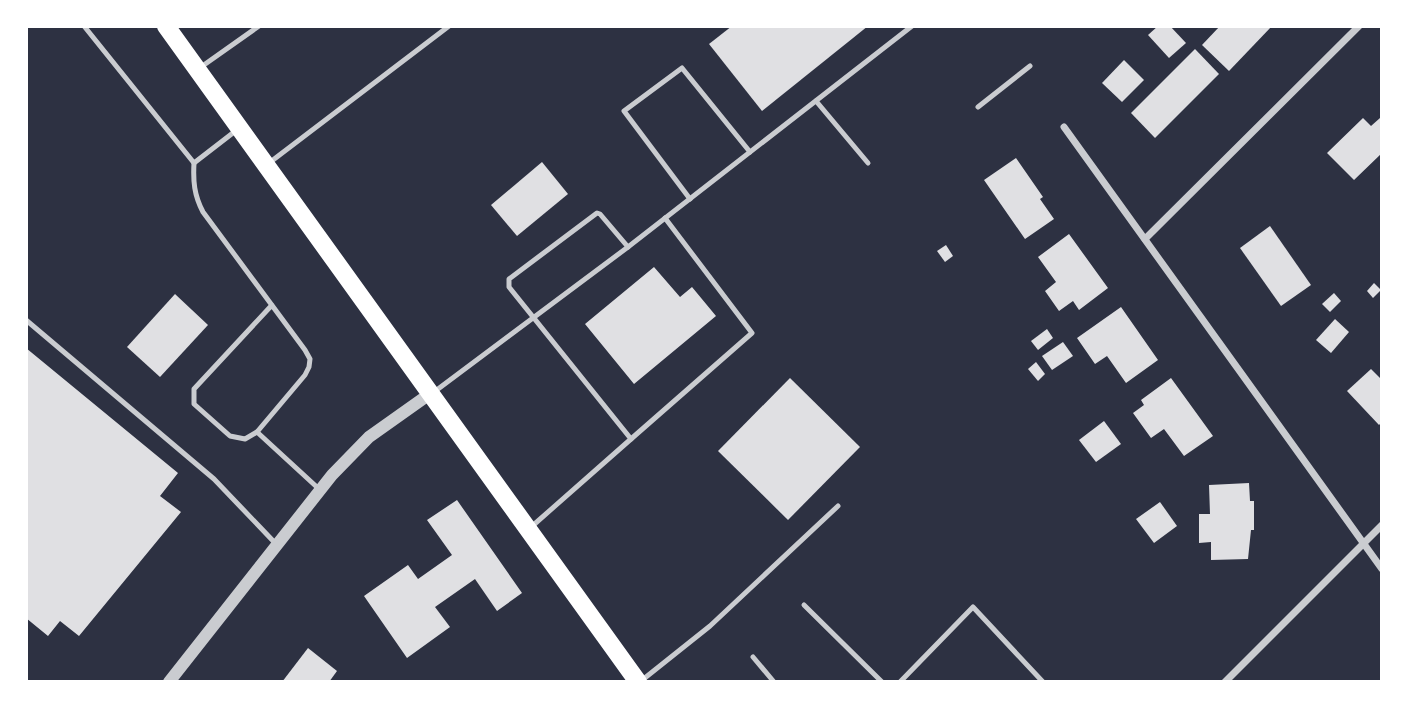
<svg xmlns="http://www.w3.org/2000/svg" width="1408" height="708" font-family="Poppins,sans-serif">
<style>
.building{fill:#e0e0e3}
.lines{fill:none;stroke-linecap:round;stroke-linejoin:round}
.service{stroke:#caccd0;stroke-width:5}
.minor{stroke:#caccd0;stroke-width:7}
.tertiary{stroke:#caccd0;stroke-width:12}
.primary{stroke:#fff;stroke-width:18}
</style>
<rect width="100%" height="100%" fill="#2d3142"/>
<!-- building -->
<g class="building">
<path d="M732 26H868L762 111 709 44Z"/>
<path d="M1158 26H1170L1186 43 1169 58 1148 35Z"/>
<path d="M1220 26H1272L1229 71 1202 45Z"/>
<path d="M1195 49 1219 74 1155 138 1131 113Z"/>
<path d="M1124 60 1144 80 1122 102 1102 83Z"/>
<path d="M1363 118 1371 126 1380 118 1382 120V153L1354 180 1327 153Z"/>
<path d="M1016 158 1043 197 1040 199 1054 219 1025 239 984 180Z"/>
<path d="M542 162 568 194 517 236 491 205Z"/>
<path d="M1270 226 1311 285 1281 306 1240 248Z"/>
<path d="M1069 234 1108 288 1079 310 1073 301 1059 311 1045 291 1056 282 1038 257Z"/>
<path d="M946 245 953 256 945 262 937 251Z"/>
<path d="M654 267 680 297 692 287 716 316 634 384 585 324Z"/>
<path d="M1374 283 1381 290 1373 298 1367 291Z"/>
<path d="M1334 293 1341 301 1330 312 1322 304Z"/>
<path d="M175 294 208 325 160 377 127 347Z"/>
<path d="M1121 307 1158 360 1126 383 1107 356 1095 364 1077 338Z"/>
<path d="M1335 319 1349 332 1331 353 1316 340Z"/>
<path d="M1047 329 1053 338 1038 350 1031 341Z"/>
<path d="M1063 342 1073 356 1052 370 1042 356Z"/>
<path d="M26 348 178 473 160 496 181 512 79 636 60 621 48 636 26 618Z"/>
<path d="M1036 362 1045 374 1038 381 1028 369Z"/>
<path d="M1371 369 1382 380V422L1379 425 1347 391Z"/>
<path d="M790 378 860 447 788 520 718 451Z"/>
<path d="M1171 378 1213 436 1184 456 1164 429 1151 438 1133 413 1144 405 1141 400Z"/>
<path d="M1104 421 1121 444 1096 462 1079 440Z"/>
<path d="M1249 483 1250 501H1254V530H1251L1248 559 1211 560V542L1199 543V514H1210L1209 485Z"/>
<path d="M457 500 522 593 497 611 475 579 435 607 450 627 407 658 364 596 408 565 418 579 452 555 427 520Z"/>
<path d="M1160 502 1177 526 1154 543 1136 519Z"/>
<path d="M308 648 337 671 329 682H282Z"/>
</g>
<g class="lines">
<!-- service -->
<g class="service">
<path d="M84 26 194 163 238 129"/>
<path d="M201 67 259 26"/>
<path d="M816 101 868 163"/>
<path d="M978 107 1030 66"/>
<path d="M194 163C193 181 194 195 203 212L305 350 310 359 309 367 305 375 257 432 245 439 230 436 194 404V389L272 305"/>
<path d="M269 163 449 26"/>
<path d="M690 199 624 111 682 68 750 152"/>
<path d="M26 320 214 479 277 545"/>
<path d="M434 392 628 247 912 26"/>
<path d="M257 432 319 489"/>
<path d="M631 439 752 333 665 218"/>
<path d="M530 528 631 439 509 287V279L597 213 600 214 628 247"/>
<path d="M804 605 882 682"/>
<path d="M753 657 774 682"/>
<path d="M641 681 710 626 838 506"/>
<path d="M900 682 973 607 1043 682"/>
</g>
<!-- minor -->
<g class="minor">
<path d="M1064 127 1382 569"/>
<path d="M1145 239 1359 26"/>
<path d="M1225 682 1382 525"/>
</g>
<!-- tertiary -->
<path class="tertiary" d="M169 682 332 475 369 437 431 393"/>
<!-- primary -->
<path class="primary" d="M166 26 638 682"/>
</g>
<!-- border -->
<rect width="1408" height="708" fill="none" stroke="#ffffff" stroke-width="56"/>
</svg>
